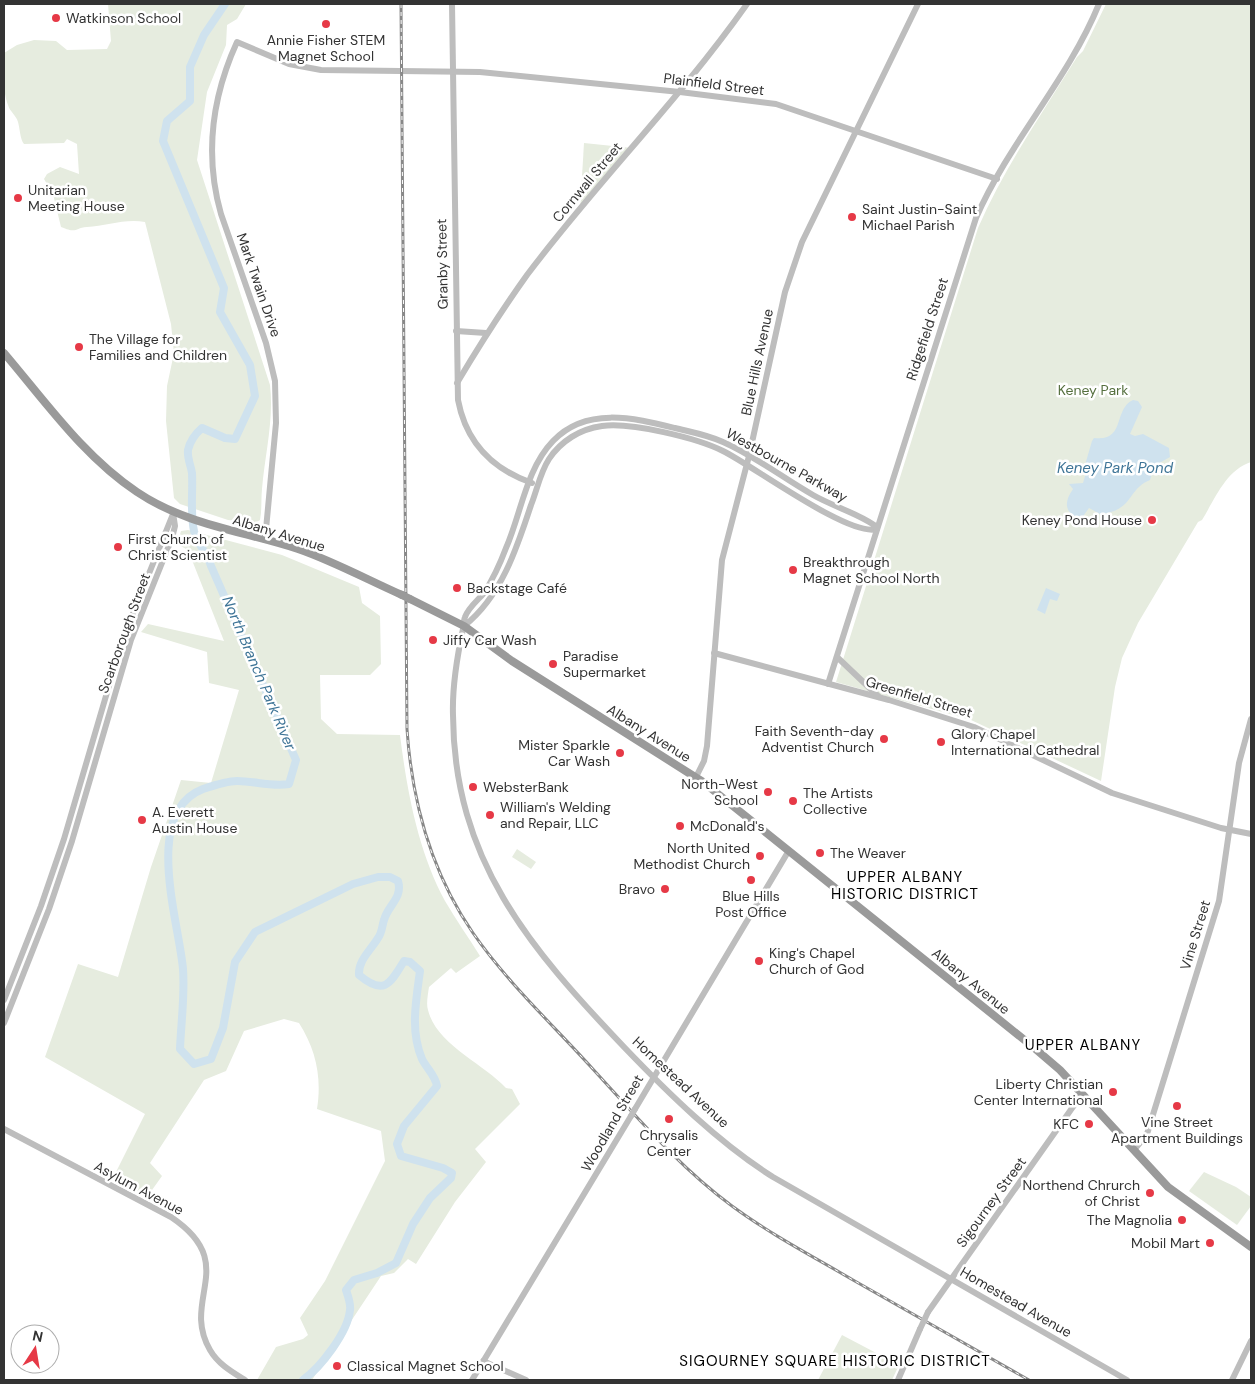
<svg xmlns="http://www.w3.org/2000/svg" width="1255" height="1384" font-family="'DM Sans',sans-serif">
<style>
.green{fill:#e6ecdf}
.water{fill:#cfe2ee}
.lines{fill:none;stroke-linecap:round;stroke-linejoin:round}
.river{stroke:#cfe2ee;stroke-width:8}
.secondary{stroke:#bdbdbd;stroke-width:6}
.highway{stroke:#9a9a9a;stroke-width:8}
.rail-casing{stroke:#888;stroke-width:3}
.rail{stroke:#fff;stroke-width:1;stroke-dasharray:4;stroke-linecap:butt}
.secondary-bridge{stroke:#bdbdbd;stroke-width:6}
.highway-bridge{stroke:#9a9a9a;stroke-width:8}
.poi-dot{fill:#e63946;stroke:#fff;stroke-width:2}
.labels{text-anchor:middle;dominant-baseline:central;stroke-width:5;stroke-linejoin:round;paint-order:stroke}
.poi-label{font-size:14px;fill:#333;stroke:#fff;text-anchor:start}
.street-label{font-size:14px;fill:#333;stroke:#fff}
.park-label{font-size:14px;fill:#56703f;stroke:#fff}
.water-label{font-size:15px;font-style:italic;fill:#3f7597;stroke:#fff}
.neighbourhood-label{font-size:15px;letter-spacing:1px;fill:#000;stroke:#fff}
</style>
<rect width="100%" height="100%" fill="#fff"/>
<!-- green -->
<g class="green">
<path d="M108 4H246L237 19 227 25 226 45 207 92 197 160 270 385C274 420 265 454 262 489 261 499 262 510 260 520L255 523 228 520 180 504 174 498 166 421 167 386 174 353 171 324 145 222C126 218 106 226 87 227 74 228 78 234 61 227L53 194 44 179 47 174 60 167 79 174 77 144 67 139 64 143 24 144C20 139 20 129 18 122 16 115 10 112 8 105 2 89 4 71 4 53L17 45 34 40 56 41 67 50 107 49 111 41Z"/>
<path d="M1106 4H1251V462C1226 470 1215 499 1202 520L1198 522 1138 623 1122 658 1115 687 1101 781 971 720 836 682 978 228C1004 168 1043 112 1077 57L1083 51Z"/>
<path d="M584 143 632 148 580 210Z"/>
<path d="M188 530 282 555 359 587 362 603 380 616 381 664 370 675H320L321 719 337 734 400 735C407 791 418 851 445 901 456 920 469 938 480 956L456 973 451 968 429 987C428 994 426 1004 428 1010 436 1044 484 1064 506 1088L512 1089 520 1104 475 1149 486 1162 455 1202 416 1264 408 1259 394 1273 381 1276 312 1380H257L276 1347 303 1339 308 1335 300 1318 325 1281 385 1161 381 1131 317 1109C322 1077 316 1050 299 1023L284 1019 244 1031 226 1071 204 1080 150 1163 162 1176 147 1197 113 1178 145 1114 45 1057 78 964 118 977 151 867 181 780 211 783 239 690 209 683 207 652 141 632 148 624 224 641 188 550 177 544 181 531Z"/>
<path d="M517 849 536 862 531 869 512 857Z"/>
<path d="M1204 1172 1236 1187 1251 1197V1206L1237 1225 1189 1191Z"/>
<path d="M842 1335 899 1365 892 1380H818Z"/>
</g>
<!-- water -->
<g class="water">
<path d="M1133 400 1138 401 1142 407 1130 434 1135 436 1143 434 1169 448 1170 457 1154 466 1150 480C1127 489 1134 511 1100 514L1089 508 1081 519C1065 514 1063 503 1073 489L1069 484 1083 483 1086 473 1080 471 1085 465 1092 441 1094 438C1126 442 1113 409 1133 400Z"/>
<path d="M1046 588 1060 594 1057 601 1050 599 1045 614 1037 610Z"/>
</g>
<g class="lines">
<!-- river -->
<path class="river" d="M225 4 204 35 190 67V101L167 121 163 141 224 288 220 312 250 365 255 396 235 439 225 438 202 428C195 434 190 441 188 450 187 458 191 466 192 473 193 493 190 512 194 531 197 545 207 551 211 566L296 760 289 784C271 787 255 781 237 781 227 781 212 786 203 789 142 812 179 922 183 969 185 995 181 1023 180 1049L194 1064 211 1059 223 1028 235 962 255 932 353 884 378 877H390L398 881C403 898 388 905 384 920 382 926 382 933 378 938 371 950 358 960 359 975 385 997 391 982 404 961L410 962 420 971C416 1001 410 1031 422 1059 427 1069 435 1075 437 1086L404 1126 397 1144 401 1156 443 1168 452 1173 451 1178 430 1198 413 1224 396 1263 377 1273 354 1280 346 1290C348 1296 351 1304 350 1310 348 1332 321 1367 303 1380"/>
<!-- secondary -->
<g class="secondary">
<path d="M452 4 458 400C466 442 492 469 532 483"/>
<path d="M456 331 486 333"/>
<path d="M457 383C479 346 502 310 527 275 597 182 680 99 747 4"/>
<path d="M265 540 276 423 275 381 266 343 221 214C204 154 212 97 237 42L289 64 321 70 480 72 680 92 776 104 997 179"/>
<path d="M464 626C501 597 517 548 531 505 537 490 540 473 549 459 561 441 580 429 602 426 631 422 697 438 723 451 752 465 850 538 877 529L874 525C857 513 832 506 813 495 783 478 755 456 723 442 708 435 691 432 675 428 634 418 586 406 553 441 526 469 521 514 506 548 500 564 493 579 484 593 478 600 468 608 465 617 464 619 463 627 463 629 457 657 452 685 453 715 454 860 529 947 624 1047 668 1093 719 1143 773 1177L1127 1380"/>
<path d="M714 653 889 700 974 727 1112 793 1221 828 1251 834"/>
<path d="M837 657 879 697"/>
<path d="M828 684 976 218C1009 142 1068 80 1099 4"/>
<path d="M696 777 704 761 707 746 722 560 749 456 785 292 802 242 918 4"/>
<path d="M4 1000 41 906 64 839 123 638 173 514"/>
<path d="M4 1023 49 909 72 841 131 640 172 538 175 526 173 513"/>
<path d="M635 1109 788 852"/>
<path d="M4 1129 171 1217C241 1264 180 1299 210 1350 218 1364 232 1372 245 1380"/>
<path d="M1134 1150 1147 1134 1219 901 1239 763 1251 719"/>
<path d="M928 1312 1082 1094"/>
<path d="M483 1361 526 1380"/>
<path d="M472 1380 631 1116"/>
<path d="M898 1380 920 1329"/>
<path d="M1232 1380 1251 1341"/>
</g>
<!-- highway -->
<g class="highway">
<path d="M4 353C45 401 84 457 137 492 186 525 243 531 298 549 333 561 368 580 402 595"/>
<path d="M410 599 464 626 512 661 703 782 1032 1046 1060 1070 1168 1187 1251 1247"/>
</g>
<!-- rail casing -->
<g class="rail-casing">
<path id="rail" d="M401 4 407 729C412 803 431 872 473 933 507 982 552 1024 591 1067 636 1116 679 1167 732 1206 770 1234 812 1256 853 1280 912 1313 970 1347 1029 1380"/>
</g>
<!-- rail -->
<use href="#rail" class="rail"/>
<!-- secondary-bridge -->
<g class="secondary-bridge">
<path d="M631 1116 635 1109"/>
<path d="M920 1329 928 1312"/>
</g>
<!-- highway-bridge -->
<path class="highway-bridge" d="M402 595 410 599"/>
</g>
<!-- markers -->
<g class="poi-dot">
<circle cx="56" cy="18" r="5"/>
<circle cx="326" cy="24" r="5"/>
<circle cx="18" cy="198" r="5"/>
<circle cx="852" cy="217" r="5"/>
<circle cx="79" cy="347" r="5"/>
<circle cx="1152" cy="520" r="5"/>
<circle cx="118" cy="547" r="5"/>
<circle cx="793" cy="570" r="5"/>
<circle cx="457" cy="588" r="5"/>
<circle cx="433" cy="640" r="5"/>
<circle cx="553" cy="664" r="5"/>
<circle cx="884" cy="739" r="5"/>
<circle cx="941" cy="742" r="5"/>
<circle cx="620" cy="753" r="5"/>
<circle cx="473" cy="787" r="5"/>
<circle cx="768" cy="792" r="5"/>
<circle cx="793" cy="801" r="5"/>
<circle cx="490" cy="815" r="5"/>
<circle cx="142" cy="820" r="5"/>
<circle cx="680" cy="826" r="5"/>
<circle cx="820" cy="853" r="5"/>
<circle cx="760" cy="856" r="5"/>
<circle cx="751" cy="880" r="5"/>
<circle cx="665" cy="889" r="5"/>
<circle cx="759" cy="961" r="5"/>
<circle cx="1113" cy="1092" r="5"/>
<circle cx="1177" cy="1106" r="5"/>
<circle cx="669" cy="1119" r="5"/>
<circle cx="1089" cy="1124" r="5"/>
<circle cx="1150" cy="1193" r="5"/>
<circle cx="1182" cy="1220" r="5"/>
<circle cx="1210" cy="1243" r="5"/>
<circle cx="337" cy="1366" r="5"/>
</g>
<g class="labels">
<!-- poi labels -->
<g class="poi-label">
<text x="66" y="18">Watkinson School</text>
<text x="326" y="40" text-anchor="middle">Annie Fisher STEM<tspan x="326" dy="16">Magnet School</tspan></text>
<text x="28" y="190">Unitarian<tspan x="28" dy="16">Meeting House</tspan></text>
<text x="862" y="209">Saint Justin-Saint<tspan x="862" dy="16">Michael Parish</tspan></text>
<text x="89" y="339">The Village for<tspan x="89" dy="16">Families and Children</tspan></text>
<text x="1142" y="520" text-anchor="end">Keney Pond House</text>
<text x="128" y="539">First Church of<tspan x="128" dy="16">Christ Scientist</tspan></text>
<text x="803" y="562">Breakthrough<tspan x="803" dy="16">Magnet School North</tspan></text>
<text x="467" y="588">Backstage Café</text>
<text x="443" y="640">Jiffy Car Wash</text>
<text x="563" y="656">Paradise<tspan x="563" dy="16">Supermarket</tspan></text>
<text x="874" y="731" text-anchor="end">Faith Seventh-day<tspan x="874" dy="16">Adventist Church</tspan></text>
<text x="951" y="734">Glory Chapel<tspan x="951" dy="16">International Cathedral</tspan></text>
<text x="610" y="745" text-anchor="end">Mister Sparkle<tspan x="610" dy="16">Car Wash</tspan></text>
<text x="758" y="784" text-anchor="end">North-West<tspan x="758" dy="16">School</tspan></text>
<text x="483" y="787">WebsterBank</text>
<text x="803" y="793">The Artists<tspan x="803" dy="16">Collective</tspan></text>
<text x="500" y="807">William's Welding<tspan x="500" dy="16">and Repair, LLC</tspan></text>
<text x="152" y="812">A. Everett<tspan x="152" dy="16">Austin House</tspan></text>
<text x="690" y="826">McDonald's</text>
<text x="750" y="848" text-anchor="end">North United<tspan x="750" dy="16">Methodist Church</tspan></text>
<text x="830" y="853">The Weaver</text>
<text x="655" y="889" text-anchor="end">Bravo</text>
<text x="751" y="896" text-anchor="middle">Blue Hills<tspan x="751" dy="16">Post Office</tspan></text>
<text x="769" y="953">King's Chapel<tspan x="769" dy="16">Church of God</tspan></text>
<text x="1103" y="1084" text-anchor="end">Liberty Christian<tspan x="1103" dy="16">Center International</tspan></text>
<text x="1177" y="1122" text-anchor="middle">Vine Street<tspan x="1177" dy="16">Apartment Buildings</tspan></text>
<text x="1079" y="1124" text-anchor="end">KFC</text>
<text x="669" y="1135" text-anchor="middle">Chrysalis<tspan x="669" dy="16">Center</tspan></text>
<text x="1140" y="1185" text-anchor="end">Northend Chrurch<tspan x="1140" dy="16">of Christ</tspan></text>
<text x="1172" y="1220" text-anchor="end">The Magnolia</text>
<text x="1200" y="1243" text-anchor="end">Mobil Mart</text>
<text x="347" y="1366">Classical Magnet School</text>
</g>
<!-- street labels -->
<g class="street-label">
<text transform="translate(714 84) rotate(7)">Plainfield Street</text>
<text transform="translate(587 182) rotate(-50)">Cornwall Street</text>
<text transform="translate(442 264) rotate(-91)">Granby Street</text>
<text transform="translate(259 285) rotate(71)">Mark Twain Drive</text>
<text transform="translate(927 329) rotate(-72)">Ridgefield Street</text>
<text transform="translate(757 362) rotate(-78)">Blue Hills Avenue</text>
<text transform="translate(787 465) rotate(29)">Westbourne Parkway</text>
<text transform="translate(279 533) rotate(17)">Albany Avenue</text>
<text transform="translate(124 633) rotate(-70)">Scarborough Street</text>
<text transform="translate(919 697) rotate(17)">Greenfield Street</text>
<text transform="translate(649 733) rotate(32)">Albany Avenue</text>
<text transform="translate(1195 935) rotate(-73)">Vine Street</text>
<text transform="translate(971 981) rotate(39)">Albany Avenue</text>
<text transform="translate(681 1082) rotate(43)">Homestead Avenue</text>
<text transform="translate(612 1123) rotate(-60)">Woodland Street</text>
<text transform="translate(139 1188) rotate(28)">Asylum Avenue</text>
<text transform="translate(991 1202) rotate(-54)">Sigourney Street</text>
<text transform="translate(1016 1302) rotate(30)">Homestead Avenue</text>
</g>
<!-- park labels -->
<g class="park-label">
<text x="1093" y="390">Keney Park</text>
</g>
<!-- water labels -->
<g class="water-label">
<text x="1115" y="468">Keney Park Pond</text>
<text transform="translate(259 673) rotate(67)">North Branch Park River</text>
</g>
<!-- neighbourhood labels -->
<g class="neighbourhood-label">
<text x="905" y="877">UPPER ALBANY<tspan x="905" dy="17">HISTORIC DISTRICT</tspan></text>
<text x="1083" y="1045">UPPER ALBANY</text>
<text x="835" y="1361">SIGOURNEY SQUARE HISTORIC DISTRICT</text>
</g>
</g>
<!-- border -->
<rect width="1255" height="1384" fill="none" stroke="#333333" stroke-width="10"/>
<!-- north arrow -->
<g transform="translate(35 1349) rotate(12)"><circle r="24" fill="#ffffff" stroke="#adadad"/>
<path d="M0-4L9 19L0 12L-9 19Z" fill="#e63946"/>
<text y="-8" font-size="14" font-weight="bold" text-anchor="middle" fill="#333333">N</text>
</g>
</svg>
